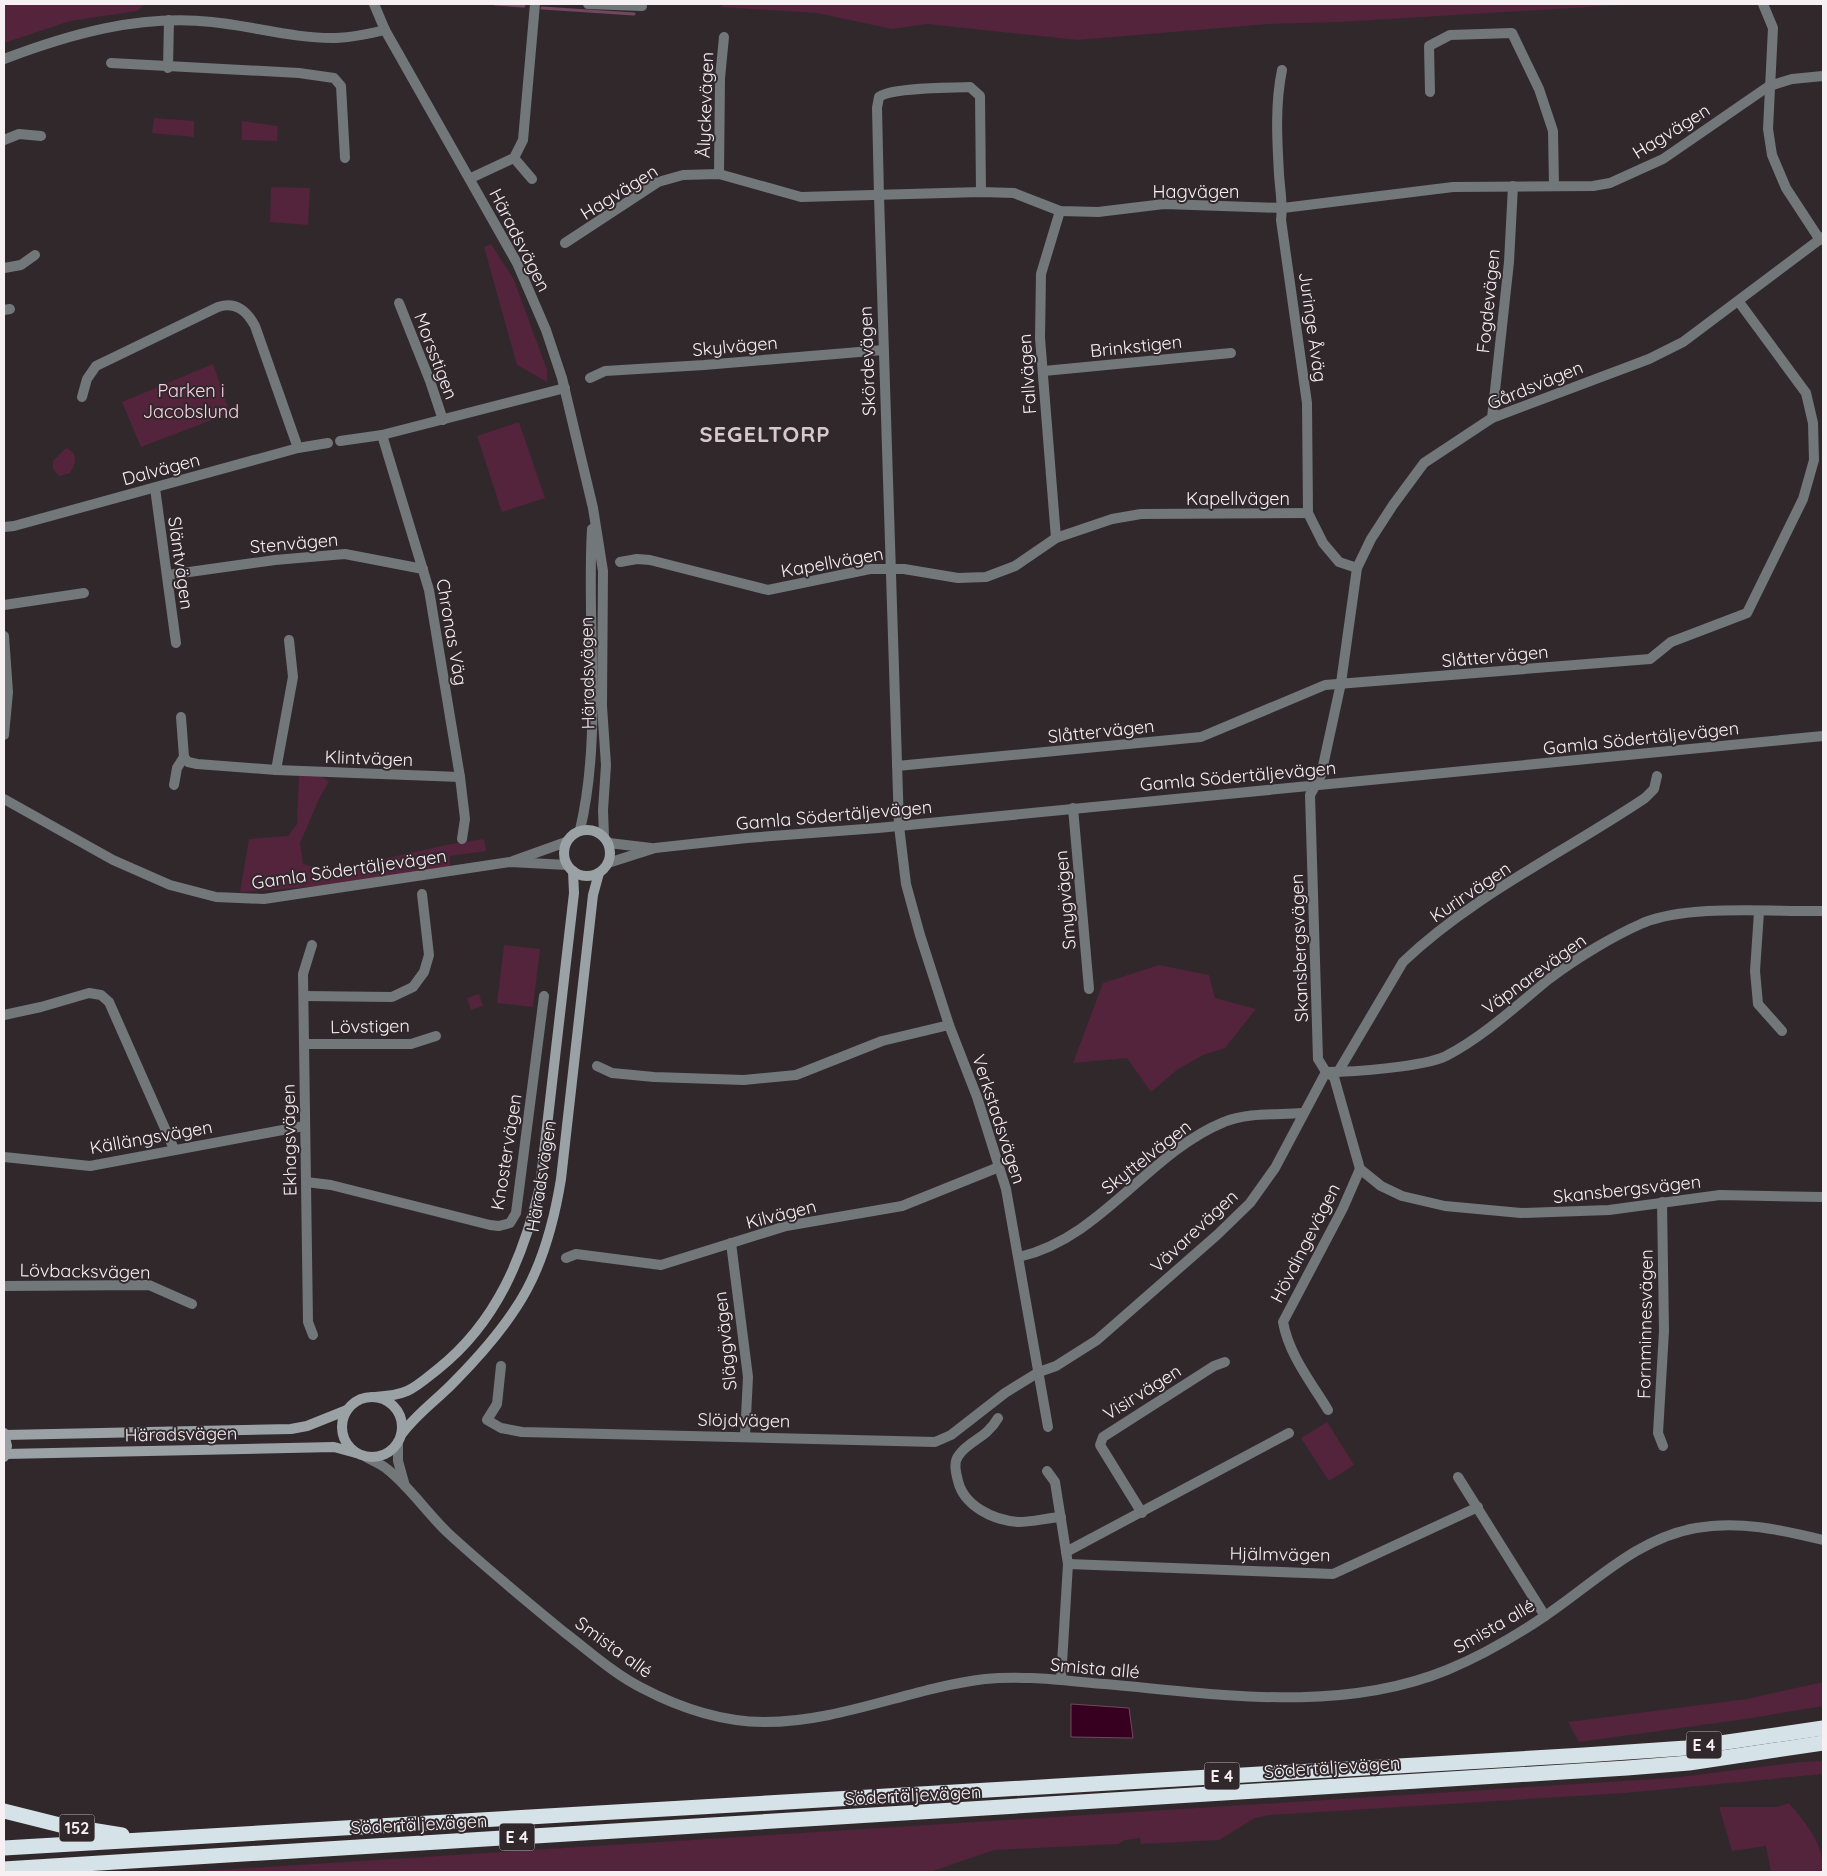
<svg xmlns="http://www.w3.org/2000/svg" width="1827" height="1876" font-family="Quicksand,sans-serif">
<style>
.green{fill:#54233c}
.water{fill:#380020;stroke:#71485f}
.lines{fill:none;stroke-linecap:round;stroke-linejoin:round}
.stream{stroke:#71485f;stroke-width:3}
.minor{stroke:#727779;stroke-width:10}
.tertiary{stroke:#727779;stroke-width:10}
.secondary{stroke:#9aa2a5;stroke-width:10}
.motorway{stroke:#d5e2e7;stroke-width:15}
.labels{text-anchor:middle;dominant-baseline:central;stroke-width:4;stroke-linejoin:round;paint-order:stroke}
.shield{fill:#31282c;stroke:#bcb4b7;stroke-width:1}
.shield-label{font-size:16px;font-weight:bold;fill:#f7f0f3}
.street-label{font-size:18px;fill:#f7f0f3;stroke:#31282c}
.park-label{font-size:18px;fill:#fdd4e6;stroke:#31282c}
.district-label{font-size:22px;font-weight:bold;letter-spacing:1px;fill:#d5c9ce;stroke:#31282c}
</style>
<rect width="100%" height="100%" fill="#31282c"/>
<!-- green -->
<g class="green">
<path d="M4 4H145L137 11 70 21 4 43Z"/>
<path d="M723 4H1639L1339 22 1268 24 1078 40 927 24 892 29 817 13 721 7Z"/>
<path d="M154 118 194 121V137L152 133Z"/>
<path d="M242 121 278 126 277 141 242 140Z"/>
<path d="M271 187 310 188 308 225 270 222Z"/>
<path d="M491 244 514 280 547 370V382L517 365 484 247Z"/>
<path d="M213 364 230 413 141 447 122 402Z"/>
<path d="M519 422 545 498 502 512 477 436Z"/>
<path d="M66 448C79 453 76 463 70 473L59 476 53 469V461Z"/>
<path d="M299 775 320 776 329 781 319 799 300 843 303 864 329 871 446 845 484 839 486 851 450 856V867L326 886 240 892 249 839 288 836 297 824Z"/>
<path d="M504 945 540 949 533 1007 497 1003Z"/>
<path d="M1159 965 1209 975 1215 998 1256 1009 1225 1048 1203 1055 1178 1069 1151 1092 1127 1058 1073 1063 1103 983Z"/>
<path d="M479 994 483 1006 471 1010 467 998Z"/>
<path d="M1327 1422 1354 1465 1329 1481 1301 1438Z"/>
<path d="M1823 1682V1706L1746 1719 1579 1742 1568 1722 1747 1699Z"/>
<path d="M1823 1761V1774L1625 1793 1270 1815 1255 1818 1219 1840 1141 1844 1140 1838 1125 1840 1118 1844 994 1850 930 1872H186L1671 1778 1801 1762Z"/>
<path d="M1789 1803C1808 1826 1823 1842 1823 1872H1771L1766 1846 1732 1851 1719 1807H1777Z"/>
</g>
<!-- water -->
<path class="water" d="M1071 1704 1129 1708 1133 1738 1071 1737Z"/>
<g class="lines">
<!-- stream -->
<g class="stream">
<path d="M495 4 524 6"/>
<path d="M542 8 634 14"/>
</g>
<!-- minor -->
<g class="minor">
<path d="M588 4 642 6"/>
<path d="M1763 4 1773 28 1768 129 1772 155 1786 188 1820 240"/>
<path d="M4 59C70 34 140 14 212 22 252 26 296 39 336 38 353 37 369 34 385 30"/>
<path d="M111 63 299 73 334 78 341 86 345 158"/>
<path d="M168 68 169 20"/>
<path d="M1282 70C1275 104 1277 139 1279 174 1280 190 1283 204 1281 220L1307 403 1308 513 1323 543 1339 562 1357 568"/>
<path d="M1430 92 1429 46 1450 35 1512 33 1539 89 1553 131 1554 185"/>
<path d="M4 140 19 134 41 136"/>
<path d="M514 158 532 179"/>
<path d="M719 174 720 78 724 37"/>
<path d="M471 178 514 158 523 140 535 4"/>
<path d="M981 192 980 96 970 87C951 88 892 87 879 97L877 108 879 196 899 826 906 884 920 935 949 1025 977 1097 1006 1189 1048 1427"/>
<path d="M1823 237 1683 342 1649 359 1492 418 1424 463 1393 505 1371 539 1357 568 1341 683 1321 775 1310 795 1318 1059 1326 1072 1334 1077 1360 1169 1381 1186 1402 1196 1445 1206 1521 1213 1609 1210 1720 1195 1823 1197"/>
<path d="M565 243 658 182 683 175 719 174 801 197 981 192 1014 193 1060 211 1098 212 1164 204 1283 208 1453 187 1593 186 1610 183 1663 159 1769 86 1792 79 1823 76"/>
<path d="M4 268 21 265 35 255"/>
<path d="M399 303 430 381 443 420"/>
<path d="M4 310 10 309"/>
<path d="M1044 371 1231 353"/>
<path d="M590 378 605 371 704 365 883 350"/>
<path d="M82 397 87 379 96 366 218 307C236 301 247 311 255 326L298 448"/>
<path d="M1492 418 1509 262 1513 186"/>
<path d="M340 441 382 435"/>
<path d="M155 488 176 643"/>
<path d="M4 527 14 526 298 448 328 443"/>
<path d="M1056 538 1040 338 1041 274 1060 211"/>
<path d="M620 562 637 559 650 560 768 590 870 569H904L958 578 986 577 1015 566 1056 538 1112 519 1141 514 1308 513"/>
<path d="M168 575 275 560 345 554 423 569"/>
<path d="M4 605 84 593"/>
<path d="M4 636 8 692 4 735"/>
<path d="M184 757 188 762 197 764 276 770 460 777"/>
<path d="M897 766 1201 737 1325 685 1650 659 1671 642 1747 613 1803 499 1814 460 1813 423 1806 393 1739 302"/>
<path d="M276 770 293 677 289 640"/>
<path d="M174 785 177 768 184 757 181 717"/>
<path d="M1073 808 1089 989"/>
<path d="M462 839 465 819 460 777 429 590 382 435 565 388"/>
<path d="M609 843 651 848"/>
<path d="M608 863 655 848 747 838 878 828 1823 736"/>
<path d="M1759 912 1755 971 1758 1004 1782 1031"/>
<path d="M312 945 303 974 308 1322 313 1335"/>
<path d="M304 996 392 997 413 987 424 972 429 955 422 894"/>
<path d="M4 1015 41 1007 89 993 101 995 109 1002 174 1149"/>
<path d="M304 1044H411L436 1036"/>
<path d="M597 1066 612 1073 654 1077 744 1080 796 1075 882 1041 949 1025"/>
<path d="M1338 1072 1403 962C1473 895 1565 852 1645 798L1654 789 1657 776"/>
<path d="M4 1157 90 1166 304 1126"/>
<path d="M306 1182 331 1185 490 1225 499 1226 510 1223 516 1213 544 996"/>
<path d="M1662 1202 1664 1331 1658 1433 1663 1446"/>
<path d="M731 1243 748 1377 745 1436"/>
<path d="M1019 1257C1102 1238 1148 1153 1224 1122 1247 1112 1278 1115 1303 1113"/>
<path d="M566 1258 576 1254 661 1265 786 1226 902 1206 999 1167"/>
<path d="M4 1286 149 1285 192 1304"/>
<path d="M501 1366 497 1404 487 1420 501 1428 522 1432 935 1442 951 1435 1005 1393 1039 1372 1056 1366 1097 1340 1217 1235 1250 1203 1275 1168 1326 1072C1354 1072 1423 1067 1446 1056 1484 1036 1516 1006 1549 979 1575 959 1613 936 1643 923 1690 904 1771 912 1823 911"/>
<path d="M1328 1410C1311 1382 1289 1355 1283 1322L1343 1208 1360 1169"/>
<path d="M998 1418C986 1439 969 1440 959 1455 953 1462 956 1473 958 1481 964 1506 993 1520 1018 1522 1032 1522 1047 1518 1061 1517"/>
<path d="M1047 1471 1055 1482 1068 1564 1061 1680"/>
<path d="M1458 1477 1545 1616"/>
<path d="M1142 1513 1100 1445 1103 1437 1214 1366 1225 1362"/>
<path d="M1066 1552 1289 1433"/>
<path d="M1068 1564 1333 1574 1478 1507"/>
</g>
<!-- tertiary -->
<g class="tertiary">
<path d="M374 4 385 30 517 263 546 330 562 378 593 508 603 571 602 706 606 765 603 810 604 837"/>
<path d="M4 799 113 860 170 885 216 897 264 899 510 862 567 865"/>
<path d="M580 830C603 732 586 629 592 529"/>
<path d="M513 861 566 842"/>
<path d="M398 1442V1461L405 1486"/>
<path d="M366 1457C373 1461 381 1464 387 1469 410 1487 427 1513 448 1533 485 1567 525 1600 564 1632 589 1651 614 1674 642 1688 680 1708 722 1722 765 1722 841 1722 910 1688 985 1679 1025 1675 1066 1681 1105 1684 1218 1694 1339 1714 1447 1670 1481 1656 1514 1637 1545 1616 1593 1584 1637 1538 1696 1528 1739 1520 1781 1530 1823 1540"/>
</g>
<!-- secondary -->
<g class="secondary">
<circle cx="587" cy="853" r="23"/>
<path d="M375 1397C409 1395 413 1389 438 1369 497 1322 523 1257 540 1187L574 893 573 871"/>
<circle cx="372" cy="1427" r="30"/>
<path d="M4 1433 7 1446 4 1457"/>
<path d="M5 1435 291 1429 307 1426 347 1410"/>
<path d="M401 1435C417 1413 437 1400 455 1381 520 1315 546 1271 561 1179L593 895 599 873"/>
<path d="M5 1454 334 1447 356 1453"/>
</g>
<!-- motorway -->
<g class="motorway">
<path d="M4 1811 60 1825 122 1835"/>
<path d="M4 1848 1584 1755 1686 1748 1823 1728"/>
<path d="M4 1869 1627 1768 1689 1763 1823 1743"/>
</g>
</g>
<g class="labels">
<!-- shield labels -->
<g class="shield">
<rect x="1686.5" y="1731.5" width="35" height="27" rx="4"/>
<rect x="1204.5" y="1762.5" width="35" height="27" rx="4"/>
<rect x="59.5" y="1814.5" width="35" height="27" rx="4"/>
<rect x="499.5" y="1823.5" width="35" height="27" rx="4"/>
</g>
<g class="shield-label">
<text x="1704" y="1745">E 4</text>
<text x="1222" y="1776">E 4</text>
<text x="77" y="1828">152</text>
<text x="517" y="1837">E 4</text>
</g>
<!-- street labels -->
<g class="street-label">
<text transform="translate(705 105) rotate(-88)">Ålyckevägen</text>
<text transform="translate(1671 131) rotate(-32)">Hagvägen</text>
<text x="1196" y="191">Hagvägen</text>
<text transform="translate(619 192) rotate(-32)">Hagvägen</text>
<text transform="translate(520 240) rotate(63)">Häradsvägen</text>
<text transform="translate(1488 301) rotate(-84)">Fogdevägen</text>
<text transform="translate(1313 327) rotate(82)">Juringe Åväg</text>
<text transform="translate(735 346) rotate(-5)">Skylvägen</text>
<text transform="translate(1136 346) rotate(-6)">Brinkstigen</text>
<text transform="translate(436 356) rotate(69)">Morsstigen</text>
<text transform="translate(867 361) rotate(-92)">Skördevägen</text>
<text transform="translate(1027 374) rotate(-94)">Fallvägen</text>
<text transform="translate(1535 385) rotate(-22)">Gårdsvägen</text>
<text transform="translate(161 469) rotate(-15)">Dalvägen</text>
<text x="1238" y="498">Kapellvägen</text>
<text transform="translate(294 543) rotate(-5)">Stenvägen</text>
<text transform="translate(832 562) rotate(-10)">Kapellvägen</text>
<text transform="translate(181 563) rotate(82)">Släntvägen</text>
<text transform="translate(452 632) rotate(80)">Chronas Väg</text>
<text transform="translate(1495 656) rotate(-5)">Slåttervägen</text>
<text transform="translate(587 673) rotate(-91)">Häradsvägen</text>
<text transform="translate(1101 731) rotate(-6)">Slåttervägen</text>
<text transform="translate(1641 738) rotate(-6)">Gamla Södertäljevägen</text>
<text transform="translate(369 758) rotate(2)">Klintvägen</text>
<text transform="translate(1238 776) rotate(-5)">Gamla Södertäljevägen</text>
<text transform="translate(834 815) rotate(-5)">Gamla Södertäljevägen</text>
<text transform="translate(349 869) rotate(-8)">Gamla Södertäljevägen</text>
<text transform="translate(1470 892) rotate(-34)">Kurirvägen</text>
<text transform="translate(1065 900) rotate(-95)">Smygvägen</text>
<text transform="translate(1299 948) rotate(-92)">Skansbergsvägen</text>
<text transform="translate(1534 974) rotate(-36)">Väpnarevägen</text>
<text transform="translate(370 1026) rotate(-1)">Lövstigen</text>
<text transform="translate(999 1119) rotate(72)">Verkstadsvägen</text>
<text transform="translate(151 1137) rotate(-10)">Källängsvägen</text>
<text transform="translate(289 1140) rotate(-91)">Ekhagsvägen</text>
<text transform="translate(506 1152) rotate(-81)">Knostervägen</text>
<text transform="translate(1146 1157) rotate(-38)">Skyttelvägen</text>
<text transform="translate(541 1176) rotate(-81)">Häradsvägen</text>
<text transform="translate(1627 1189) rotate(-6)">Skansbergsvägen</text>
<text transform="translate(781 1214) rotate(-14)">Kilvägen</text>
<text transform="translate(1194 1231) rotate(-43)">Vävarevägen</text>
<text transform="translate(1305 1243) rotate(-63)">Hövdingevägen</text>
<text transform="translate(85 1271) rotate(1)">Lövbacksvägen</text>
<text transform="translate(1645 1324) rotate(-89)">Fornminnesvägen</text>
<text transform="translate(725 1341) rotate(-96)">Släggvägen</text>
<text transform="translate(1142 1392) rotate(-32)">Visirvägen</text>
<text transform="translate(744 1420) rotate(1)">Slöjdvägen</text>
<text transform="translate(181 1434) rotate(-1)">Häradsvägen</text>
<text transform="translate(1280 1554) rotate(1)">Hjälmvägen</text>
<text transform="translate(1494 1626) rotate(-30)">Smista allé</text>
<text transform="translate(614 1647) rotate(36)">Smista allé</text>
<text transform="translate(1095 1668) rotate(5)">Smista allé</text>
<text transform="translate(1332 1767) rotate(-4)">Södertäljevägen</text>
<text transform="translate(913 1795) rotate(-3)">Södertäljevägen</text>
<text transform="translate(419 1824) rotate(-3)">Södertäljevägen</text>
</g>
<!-- park labels -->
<g class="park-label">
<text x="191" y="390">Parken i<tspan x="191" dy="21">Jacobslund</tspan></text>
</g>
<!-- district labels -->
<g class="district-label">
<text x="765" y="434">SEGELTORP</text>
</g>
</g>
<!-- border -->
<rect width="1827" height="1876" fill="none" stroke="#f7f0f3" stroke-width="10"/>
</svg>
